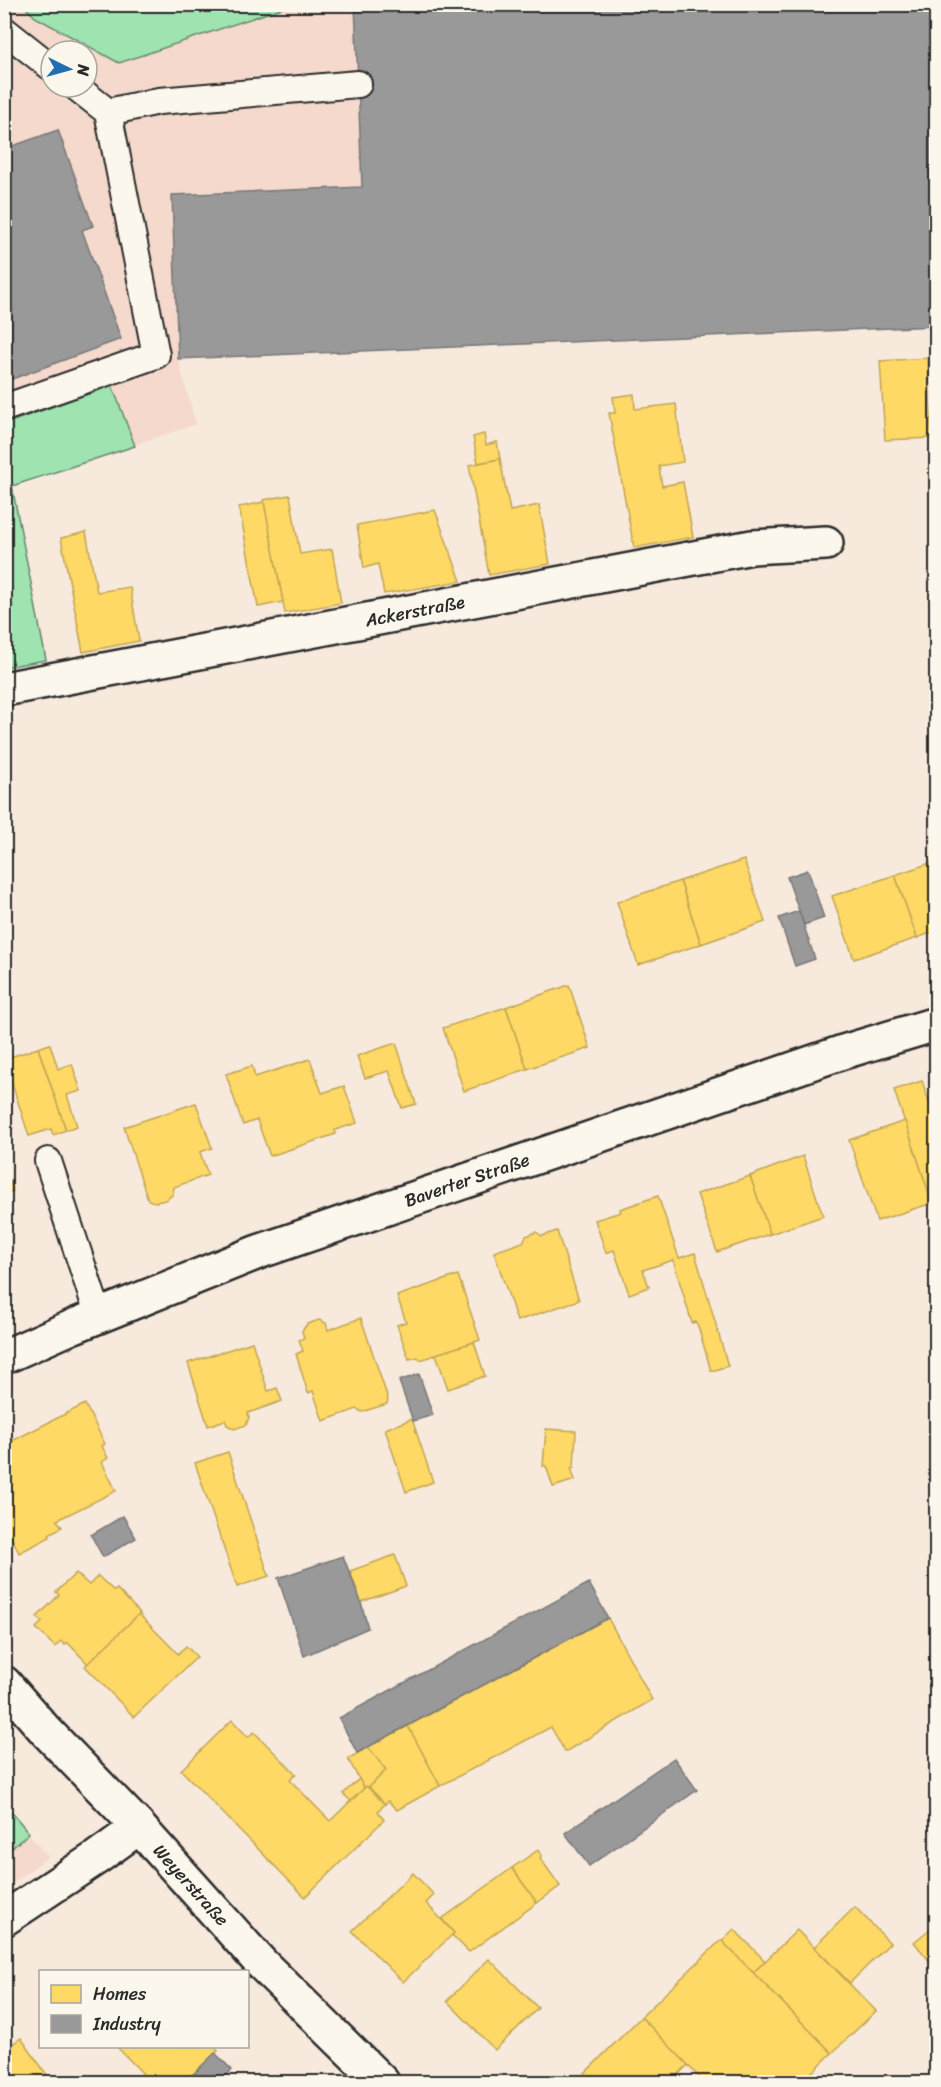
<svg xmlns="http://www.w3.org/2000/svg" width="941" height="2087" font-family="Sriracha,sans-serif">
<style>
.built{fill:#f4d9cc;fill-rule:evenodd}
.green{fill:#9ee3b0;stroke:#64876e;stroke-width:1.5}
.homes{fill:#ffd966;stroke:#bfa554;stroke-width:1.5}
.industry{fill:#999;stroke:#787878;stroke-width:1.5}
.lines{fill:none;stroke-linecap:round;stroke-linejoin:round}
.lane-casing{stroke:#2b2b2b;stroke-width:30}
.street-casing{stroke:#2b2b2b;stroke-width:38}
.secondary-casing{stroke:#2b2b2b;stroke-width:38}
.lane{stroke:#fbf7ec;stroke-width:26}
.street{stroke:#fbf7ec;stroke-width:33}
.secondary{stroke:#fbf7ec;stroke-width:33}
.labels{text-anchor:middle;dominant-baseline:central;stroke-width:6;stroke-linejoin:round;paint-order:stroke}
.street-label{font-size:18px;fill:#2b2b2b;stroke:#fbf7ec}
</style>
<rect width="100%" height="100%" fill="#f8e9dd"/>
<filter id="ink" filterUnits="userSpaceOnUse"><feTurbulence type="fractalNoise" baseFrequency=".0167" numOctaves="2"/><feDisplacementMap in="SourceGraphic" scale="12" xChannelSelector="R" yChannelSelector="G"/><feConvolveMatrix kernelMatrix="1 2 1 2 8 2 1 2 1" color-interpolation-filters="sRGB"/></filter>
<g filter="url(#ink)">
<!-- built -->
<g class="built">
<path d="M5 5H936V326L178 359 196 424 12 486 47 659 5 667ZM51 51H87V87H51Z"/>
<path d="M4 1803 48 1857 5 1889H4Z"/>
</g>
<!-- green -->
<g class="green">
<path d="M23 5H291L119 63 35 17Z"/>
<path d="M112 385 135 446 12 486 46 660 5 667V424Z"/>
<path d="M4 1803 29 1833 5 1854H4Z"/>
</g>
<!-- homes -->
<g class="homes">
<path d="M928 358 932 438 885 440 880 361Z"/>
<path d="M634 394 635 409 676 404 683 462 659 466 662 486 683 482 693 537 634 548 609 413H615L613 397Z"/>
<path d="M484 434 486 445 497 442 500 459 478 463 473 437Z"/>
<path d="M500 459 510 511 539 505 550 564 489 575 469 465Z"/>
<path d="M290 495 300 554 332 549 341 603 285 613 263 500Z"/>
<path d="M264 502 283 602 258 607 239 507Z"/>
<path d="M435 510 461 581 384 594 378 564 364 568 357 525Z"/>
<path d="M86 532 97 592 130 587 139 641 83 652 61 538Z"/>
<path d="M744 860 765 922 701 944 680 881Z"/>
<path d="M936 861V931L917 938 895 875Z"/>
<path d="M895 875 917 938 854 959 832 896Z"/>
<path d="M680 881 701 944 638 965 617 902Z"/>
<path d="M569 985 590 1048 527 1069 506 1007Z"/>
<path d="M506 1007 527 1069 464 1091 443 1028Z"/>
<path d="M396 1043 416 1104 402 1108 389 1071 365 1078 357 1056Z"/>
<path d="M50 1044 58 1069 72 1064 81 1091 67 1095 77 1126 66 1130 38 1048Z"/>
<path d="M38 1048 66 1130 53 1135 51 1129 29 1136 4 1059Z"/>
<path d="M310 1059 322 1093 344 1086 357 1123 335 1130 336 1134 270 1156 257 1120 243 1125 226 1074 252 1066 255 1077Z"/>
<path d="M922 1081 936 1122V1202L932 1203 894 1090Z"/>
<path d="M196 1103 212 1148 200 1152 208 1175 174 1187 173 1194 166 1200 155 1202 148 1200 124 1127Z"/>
<path d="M905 1121 932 1203 877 1221 849 1140Z"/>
<path d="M803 1156 823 1216 770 1234 750 1176Z"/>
<path d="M4 1166 13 1191 4 1194Z"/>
<path d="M750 1176 770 1234 717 1252 697 1194Z"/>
<path d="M658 1196 679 1258 695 1253 728 1366 711 1371 699 1329 696 1322 692 1323 673 1260 643 1270 649 1287 629 1294 614 1250 606 1253 595 1220 621 1212 620 1209Z"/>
<path d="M557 1231 579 1300 517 1321 494 1252 523 1242 526 1236 536 1232 542 1236Z"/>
<path d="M458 1275 480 1340 420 1360 418 1357 409 1359 397 1325 406 1322 397 1296Z"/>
<path d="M361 1318 388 1399 387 1404 362 1412 357 1409 323 1421 313 1391 308 1393 296 1354 303 1351 299 1340 304 1338 302 1331 307 1324 319 1320 326 1323 328 1330Z"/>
<path d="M252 1342 268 1391 277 1388 282 1401 248 1413 249 1418 246 1425 234 1429 227 1425 225 1420 208 1426 188 1363Z"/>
<path d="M474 1342 485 1376 448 1389 436 1354Z"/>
<path d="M85 1404 105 1444 102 1446 108 1458 102 1462 116 1491 57 1520 62 1527 49 1534 50 1537 19 1553 10 1534 4 1536V1445Z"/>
<path d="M412 1419 433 1482 406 1492 385 1429Z"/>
<path d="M546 1429 576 1431 574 1467 571 1468 575 1480 553 1487 546 1466H543Z"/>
<path d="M228 1452 269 1576 237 1587 195 1463Z"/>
<path d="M395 1555 406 1586 361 1602 350 1571Z"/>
<path d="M76 1573 89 1585 98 1576 114 1591 117 1589 140 1613 88 1664 67 1642 65 1645 61 1641 55 1647 36 1628 42 1622 37 1617 59 1595 56 1592Z"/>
<path d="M139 1614 178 1654 186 1646 197 1657 134 1717 85 1666Z"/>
<path d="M608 1618 652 1700 565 1752 551 1727 440 1786 408 1726Z"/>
<path d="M232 1720 248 1737 254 1732 296 1774 290 1780 330 1821 366 1786 385 1804 378 1811 384 1820 305 1897 181 1770Z"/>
<path d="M408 1726 440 1786 397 1810 388 1801 385 1804 369 1787 386 1770 368 1747Z"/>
<path d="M368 1747 386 1770 369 1787 366 1786 364 1788 348 1759Z"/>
<path d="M359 1779 364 1788 351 1801 343 1794Z"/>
<path d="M538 1850 542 1856 540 1858 560 1886 537 1903 512 1868Z"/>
<path d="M512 1868 537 1903 469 1952 452 1935 454 1933 442 1919Z"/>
<path d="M413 1873 434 1895 426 1903 454 1933 403 1982 352 1931Z"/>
<path d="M855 1907 890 1943 850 1983 814 1947Z"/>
<path d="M936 1924V1969L914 1942Z"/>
<path d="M734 1929 765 1961 753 1973 722 1941Z"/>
<path d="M797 1930 876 2011 832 2053 753 1973Z"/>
<path d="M721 1940 832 2053 802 2082H704L641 2017Z"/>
<path d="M489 1959 538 2008 495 2050 447 2001Z"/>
<path d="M641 2017 688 2065 670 2082H595L585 2073Z"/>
<path d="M21 2038 52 2082H4V2050Z"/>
<path d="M116 2046H214L218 2051 185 2082H151Z"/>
</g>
<!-- industry -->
<g class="industry">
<path d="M355 4H936V326L178 359 172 195 362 187Z"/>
<path d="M58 130 93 226 82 230 121 339 4 382V149Z"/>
<path d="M808 870 824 918 804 925 787 877Z"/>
<path d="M799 911 815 959 795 966 779 918Z"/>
<path d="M936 1106V1122L932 1108Z"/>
<path d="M419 1374 433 1415 413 1421 399 1381Z"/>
<path d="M123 1516 136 1538 103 1557 91 1535Z"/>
<path d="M343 1556 361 1602 368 1628 304 1656 278 1578Z"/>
<path d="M589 1583 608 1618 357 1753 339 1718Z"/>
<path d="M674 1758 697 1790 589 1866 565 1833Z"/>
<path d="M215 2053 232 2070 220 2082H185Z"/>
</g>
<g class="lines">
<!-- lane casing -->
<g class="lane-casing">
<g id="lane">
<path d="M4 30 51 67"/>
<path d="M108 112 159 101 358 84"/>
<path d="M4 408 156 355 108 112 76 87"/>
<path d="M48 1161 99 1317"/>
</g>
</g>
<!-- street casing -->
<g class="street-casing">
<g id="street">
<path d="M4 689 752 547 826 543"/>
<path d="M4 1919 96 1858 139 1827"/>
</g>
</g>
<!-- secondary casing -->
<g class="secondary-casing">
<g id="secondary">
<path d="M4 1357 74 1326 258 1252 843 1052 936 1024"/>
<path d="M4 1683 45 1730 139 1827 261 1963 382 2082"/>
</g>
</g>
<!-- lane -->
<use href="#lane" class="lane"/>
<!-- street -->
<use href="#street" class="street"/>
<!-- secondary -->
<use href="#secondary" class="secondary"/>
</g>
</g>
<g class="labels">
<!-- street labels -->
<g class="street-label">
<text transform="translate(415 611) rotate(-11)">Ackerstraße</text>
<text transform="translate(467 1180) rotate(-19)">Baverter Straße</text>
<text transform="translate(191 1885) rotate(48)">Weyerstraße</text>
</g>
</g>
<!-- margin -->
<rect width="941" height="2087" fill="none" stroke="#fbf7ec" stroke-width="24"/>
<rect x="12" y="12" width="917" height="2063" fill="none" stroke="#2b2b2b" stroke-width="2" filter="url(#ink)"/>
<!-- legend -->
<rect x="39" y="1970" width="210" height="78" fill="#fbf7ec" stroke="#a8a59f" stroke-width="1.5"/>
<rect x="51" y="1985" width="30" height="18" fill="#ffd966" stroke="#a8a59f" stroke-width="1.5"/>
<text x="93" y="2000" font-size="18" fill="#2b2b2b">Homes</text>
<rect x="51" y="2015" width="30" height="18" fill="#999999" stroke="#a8a59f" stroke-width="1.5"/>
<text x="93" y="2030" font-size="18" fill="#2b2b2b">Industry</text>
<!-- north arrow -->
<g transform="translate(69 69) rotate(95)"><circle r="28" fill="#fbf7ec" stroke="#a8a59f" stroke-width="1.5"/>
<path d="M0-4.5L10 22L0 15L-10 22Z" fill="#1f6fb2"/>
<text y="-9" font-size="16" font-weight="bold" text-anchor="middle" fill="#2b2b2b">N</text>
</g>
</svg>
